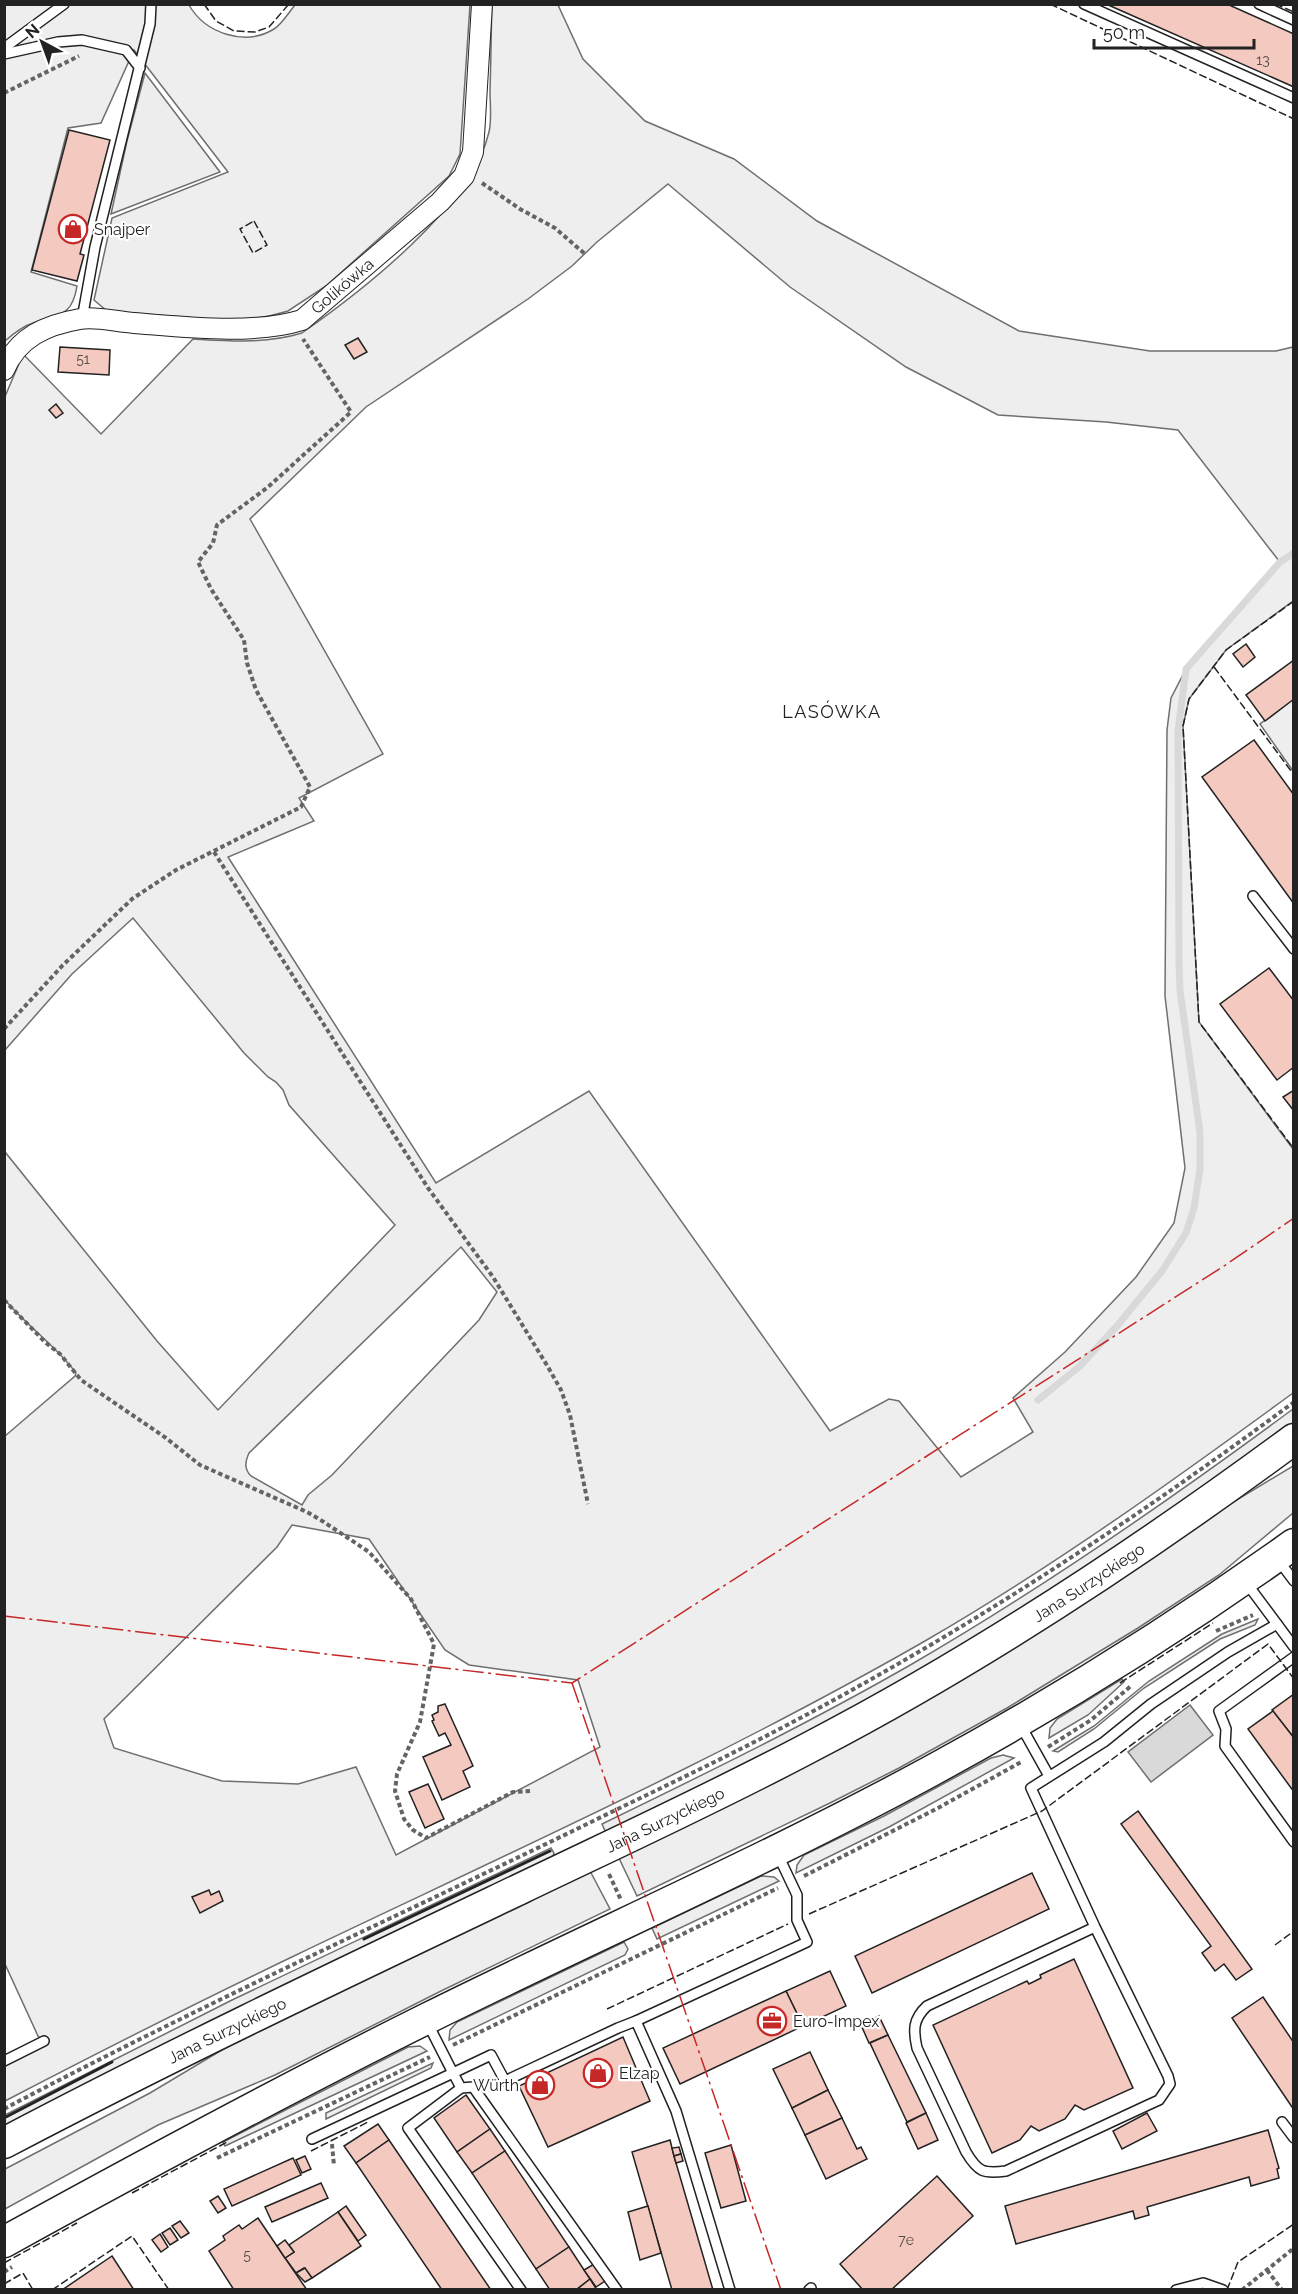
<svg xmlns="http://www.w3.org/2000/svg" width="1298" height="2294" font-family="Raleway,sans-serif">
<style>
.green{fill:#eee;stroke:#6f6f6f;stroke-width:1.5;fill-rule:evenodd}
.parking{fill:#ededed;stroke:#6f6f6f;stroke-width:1.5}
.water{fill:#d9d9d9;stroke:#6f6f6f;stroke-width:1.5}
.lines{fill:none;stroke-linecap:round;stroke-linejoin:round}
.stream{stroke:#d9d9d9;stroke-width:7}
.building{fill:#f3c9c0;stroke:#222;stroke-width:1.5}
.lane-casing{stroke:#222;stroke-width:12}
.street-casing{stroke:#222;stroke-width:22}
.primary-casing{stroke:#222;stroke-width:33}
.path{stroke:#646464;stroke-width:4;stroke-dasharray:4.5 3;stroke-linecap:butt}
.lane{stroke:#fff;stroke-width:9}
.street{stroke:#fff;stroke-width:20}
.primary{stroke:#fff;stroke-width:30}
.fence{stroke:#222;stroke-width:1.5;stroke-dasharray:8 3;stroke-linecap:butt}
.wall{stroke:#222;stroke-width:3}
.power{stroke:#c62828;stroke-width:1.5;stroke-dasharray:21 4.5 3 4.5;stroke-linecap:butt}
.labels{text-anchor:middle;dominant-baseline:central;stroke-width:4.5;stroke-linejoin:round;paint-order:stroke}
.number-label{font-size:14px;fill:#564c4a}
.poi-label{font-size:16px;fill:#222;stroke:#fff;text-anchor:start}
.street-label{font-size:16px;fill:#222;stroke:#fff}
.neighbourhood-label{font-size:18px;letter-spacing:1.5px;fill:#222;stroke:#fff}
</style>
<rect width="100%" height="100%" fill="#fff"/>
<!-- green -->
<g class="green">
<path d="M4 5H189C205 33 245 47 274 29 282 24 289 12 295 5H470L460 154 449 176 326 286 288 311 246 322 107 311 94 300 112 218 228 172 134 50 101 123 68 128 31 272 77 286C72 318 58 314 33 323 23 326 13 334 5 341Z"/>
<path d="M492 5H558L583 59 645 121 734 159 817 221 1019 331 1150 351H1276L1293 347V601L1226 650 1189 699 1183 726 1199 1022 1293 1149V1393C1174 1480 1053 1567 925 1641 721 1758 507 1854 296 1955 198 2002 101 2051 5 2101V2066L47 2045 38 2036 5 1964V1436L75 1376 76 1373C56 1346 27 1326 5 1300V1152L157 1341 218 1410 395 1225 289 1105 283 1090 276 1082 268 1077 244 1053 133 918 72 974 5 1050 4 399 23 354 101 434 193 339C230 341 266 344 302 333 362 291 472 206 489 132 492 120 490 104 490 91 491 62 491 33 492 5ZM668 184 790 287 906 367 998 415 1106 422 1178 430 1279 561 1186 669 1171 698 1167 730 1165 996 1185 1168 1174 1223 1136 1277 1065 1352 1013 1398 1033 1432 961 1477 899 1401 889 1399 830 1431 589 1091 436 1183 228 857 314 821 299 798 383 754 250 519 366 407 528 299 572 266 597 242ZM461 1247 497 1292 479 1320 332 1475 308 1495 302 1505 251 1476C244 1469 245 1462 249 1453ZM292 1525 369 1539 445 1650 469 1665 578 1680 600 1747 396 1855 356 1767 298 1784 222 1781 114 1748 104 1719 277 1547Z"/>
<path d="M1293 699V771L1260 724Z"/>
<path d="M1293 1409V1424L1127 1543 882 1695 607 1835 602 1824C707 1773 811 1722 912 1664 1045 1587 1170 1500 1293 1409Z"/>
<path d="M1293 1466V1513L1219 1575 1138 1628 1007 1708 899 1768 830 1803 637 1896 618 1856 1197 1524Z"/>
<path d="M1258 1619 1255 1625 1220 1639 1144 1688 1094 1729 1058 1752 1053 1751 1094 1726 1149 1681 1222 1634Z"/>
<path d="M1122 1679 1124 1682 1088 1715 1049 1738 1050 1728 1057 1719Z"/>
<path d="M1003 1755 1014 1758 889 1827 796 1873 797 1865 804 1855 884 1816 991 1758Z"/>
<path d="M551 1848 554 1853 551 1862 5 2129V2115L232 2000Z"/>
<path d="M589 1869 610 1909 441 1991 275 2075 158 2125 5 2209V2169L150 2093 262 2026Z"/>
<path d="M761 1876 774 1877 779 1881 657 1939 652 1928Z"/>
<path d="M624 1942 628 1949 625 1955 449 2040 450 2030 457 2022Z"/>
<path d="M420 2046 427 2051 225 2146 223 2142 408 2047Z"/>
<path d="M433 2063 431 2068 326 2119V2113Z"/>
</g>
<!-- parking -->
<path class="parking" d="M145 73 220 172 111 214 127 141Z"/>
<!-- water -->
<path class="water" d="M1190 1705 1213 1735 1151 1782 1128 1752Z"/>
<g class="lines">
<!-- stream -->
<path class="stream" d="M1038 1400 1079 1367 1117 1326 1162 1271 1186 1233 1194 1208 1200 1169V1132L1180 991 1179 962 1178 731 1186 669 1280 562 1294 553"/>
</g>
<!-- building -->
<g class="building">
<path d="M1106 4H1227L1294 34V87Z"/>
<path d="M69 130 110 140 80 254 84 255 77 281 32 270Z"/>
<path d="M358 338 367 352 354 359 345 345Z"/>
<path d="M60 347 110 350 109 375 58 372Z"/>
<path d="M56 404 63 413 56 418 49 410Z"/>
<path d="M1246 644 1255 657 1243 667 1233 654Z"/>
<path d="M1294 660V699L1265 721 1246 695Z"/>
<path d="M1254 740 1294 795V904L1202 777Z"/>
<path d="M1269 968 1294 1001V1067L1277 1080 1220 1004Z"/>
<path d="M1294 1090V1111L1283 1097Z"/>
<path d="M1294 1694V1738L1272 1710Z"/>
<path d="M445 1704 473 1766 463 1771 470 1787 442 1800 423 1757 451 1745 445 1733 439 1736 432 1721 434 1720 432 1715 438 1712V1706Z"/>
<path d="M1273 1711 1294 1738V1792L1248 1729Z"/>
<path d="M428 1784 444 1819 425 1828 409 1792Z"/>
<path d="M1138 1811 1252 1969 1236 1980 1224 1964 1215 1971 1202 1953 1211 1946 1121 1824Z"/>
<path d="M1032 1873 1049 1909 872 1993 855 1956Z"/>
<path d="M209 1890 211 1895 219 1891 223 1901 200 1913 192 1897Z"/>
<path d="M1074 1959 1133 2088 1084 2110 1075 2105 1065 2119 1039 2131 1031 2126 1020 2140 992 2153 933 2025 1027 1981 1029 1984 1041 1978 1040 1975Z"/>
<path d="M830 1971 846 2006 803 2026 786 1991Z"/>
<path d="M786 1991 803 2026 680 2084 663 2048Z"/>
<path d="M1263 1997 1294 2043V2110L1232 2018Z"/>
<path d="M879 2016 888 2035 869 2043 861 2025Z"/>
<path d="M888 2035 926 2113 907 2122 870 2043Z"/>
<path d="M623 2037 650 2101 548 2147 519 2086Z"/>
<path d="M810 2052 828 2090 792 2108 773 2069Z"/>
<path d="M828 2090 842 2118 805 2135 792 2108Z"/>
<path d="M466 2095 490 2129 457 2152 434 2118Z"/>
<path d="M926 2113 938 2140 918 2149 906 2123Z"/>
<path d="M1147 2113 1157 2131 1122 2149 1113 2131Z"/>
<path d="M842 2118 857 2149 861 2147 867 2159 826 2179 805 2135Z"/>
<path d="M378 2124 389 2140 356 2163 344 2146Z"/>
<path d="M490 2129 505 2151 472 2173 457 2152Z"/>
<path d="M1268 2130 1279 2168 1277 2169 1279 2178 1251 2186 1249 2177 1147 2207 1149 2215 1135 2219 1133 2211 1016 2244 1005 2206Z"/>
<path d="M389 2140 491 2290H442L356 2163Z"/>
<path d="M670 2140 674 2156 713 2290H672L632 2152Z"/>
<path d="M731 2145 746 2201 721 2208 705 2153Z"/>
<path d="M679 2147 681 2154 674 2156 672 2148Z"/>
<path d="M505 2151 569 2247 536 2269 472 2173Z"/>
<path d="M681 2154 683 2161 676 2163 674 2156Z"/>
<path d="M305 2156 311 2169 302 2173 296 2160Z"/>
<path d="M293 2158 301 2175 232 2206 224 2189Z"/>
<path d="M937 2176 973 2216 891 2290H863L840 2264Z"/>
<path d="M321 2183 328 2198 272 2222 265 2207Z"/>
<path d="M218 2196 226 2208 218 2213 210 2201Z"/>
<path d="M346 2206 366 2235 358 2241 338 2212Z"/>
<path d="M648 2206 661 2253 640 2260 628 2212Z"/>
<path d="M338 2212 361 2246 312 2278 304 2268 296 2273 285 2258 294 2252 289 2245Z"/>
<path d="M258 2218 285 2258 307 2290H234L209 2251 225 2240 223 2236 239 2225 242 2229Z"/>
<path d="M180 2221 189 2233 181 2238 172 2226Z"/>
<path d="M170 2228 178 2240 170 2245 162 2233Z"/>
<path d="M160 2234 168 2247 161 2252 152 2240Z"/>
<path d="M285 2240 294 2252 285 2258 277 2246Z"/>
<path d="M569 2247 590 2279 576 2290H550L536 2269Z"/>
<path d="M112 2256 134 2290H62Z"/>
<path d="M594 2264 605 2281 596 2287 584 2270Z"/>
<path d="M305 2268 312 2278 305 2282 296 2273Z"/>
<path d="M590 2279 597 2290H576Z"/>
</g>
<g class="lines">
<!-- lane casing -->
<g class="lane-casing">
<g id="lane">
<path d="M1084 4 1294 98"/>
<path d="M1259 4 1294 20"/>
<path d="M4 48 64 4"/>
<path d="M4 54 58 42 82 40 126 50 140 68"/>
<path d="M82 319 95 247 150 24 151 4"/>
<path d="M1253 896 1294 949"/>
<path d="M1279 1561 1294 1581"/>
<path d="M1245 1581 1294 1647"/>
<path d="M1294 1657 1219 1711 1226 1729 1225 1746 1294 1842"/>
<path d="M1021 1726 1049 1776"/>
<path d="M1095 1927 927 2006C913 2019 913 2030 917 2048L966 2152C978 2172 983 2174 1006 2171L1148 2105 1159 2100 1170 2084 1168 2076 1095 1927 1031 1788 1104 1742 1151 1704 1228 1652 1277 1624"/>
<path d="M636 2021 807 1942 797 1920V1895L778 1855"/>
<path d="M428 2024 453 2073 491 2055 505 2081 618 2028 636 2021 676 2111 730 2290"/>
<path d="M4 2061 44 2041"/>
<path d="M461 2088 473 2087 617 2290"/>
<path d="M1282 2122 1294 2138"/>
<path d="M312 2139 453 2073 461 2088 408 2128 521 2290"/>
<path d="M809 2290 811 2288"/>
<path d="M1176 2290 1203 2283 1223 2290"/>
</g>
</g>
<!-- street casing -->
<g class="street-casing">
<g id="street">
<path id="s1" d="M4 370C18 337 46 325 80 319 96 316 117 322 134 323 185 327 254 335 302 320L440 202 464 176 473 152 482 4"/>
</g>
</g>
<!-- primary casing -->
<g class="primary-casing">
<g id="primary">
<path id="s2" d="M4 2143C175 2053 348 1971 522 1888 620 1841 718 1796 814 1745 983 1657 1141 1552 1294 1439"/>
<path d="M4 2242C144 2165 285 2089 428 2018 595 1935 767 1860 931 1771 1056 1703 1178 1627 1294 1544"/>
</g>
</g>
<!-- path -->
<g class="path">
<path d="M4 93 79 56"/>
<path d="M482 183 520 209 555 228 585 254"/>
<path d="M214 852 428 1188 493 1277 548 1367 561 1390 570 1415 588 1504"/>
<path d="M4 1029 62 966 132 899 176 870 301 807 310 787 256 690 247 663 244 640 211 589 198 562 213 543 217 525 268 487 351 412 303 339"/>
<path d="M4 1300 45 1342 60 1354 81 1380 166 1438 200 1465 307 1512 324 1522 369 1552 411 1599 434 1644 420 1722 397 1774 395 1791 404 1819 413 1830 426 1838 513 1792 530 1791"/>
<path d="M1216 1631 1253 1615"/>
<path d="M1048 1747 1091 1720 1131 1686"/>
<path d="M609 1874 621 1900"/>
<path d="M804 1876 938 1808 1023 1761"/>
<path d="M453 2045 778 1888"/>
<path d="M4 2109C194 2008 390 1920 583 1826 652 1792 721 1760 789 1724 966 1631 1133 1521 1294 1402"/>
<path d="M332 2144 334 2166"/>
<path d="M217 2158 430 2057"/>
<path d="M1267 2270 1282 2290"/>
<path d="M4 2272 12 2267"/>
<path d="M1242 2290 1294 2248"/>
</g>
<!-- lane -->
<use href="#lane" class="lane"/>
<!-- street -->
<use href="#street" class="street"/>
<!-- primary -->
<use href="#primary" class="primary"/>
<!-- fence -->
<g class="fence">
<path d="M204 4 216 21 234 31 255 32 269 27 289 4"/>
<path d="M1050 4 1294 119"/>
<path d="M1275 4 1294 12"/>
<path d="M254 221 267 245 253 253 240 229Z"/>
<path d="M1294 601 1226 650 1189 699 1183 726 1199 1022 1294 1149"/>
<path d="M1214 667 1294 775"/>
<path d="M1120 1683 1213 1623"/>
<path d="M809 1914 1042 1811 1268 1644 1294 1679"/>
<path d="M1275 1945 1294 1931"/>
<path d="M607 2009 788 1924"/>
<path d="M311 2151 368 2122"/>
<path d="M132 2193 229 2141"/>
<path d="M4 2263 77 2223"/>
<path d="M4 2284 23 2273 33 2290"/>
<path d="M52 2290 132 2236 169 2290"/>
<path d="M1227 2290 1238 2262 1294 2224"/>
</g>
<!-- wall -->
<g class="wall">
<path d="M364 1939 550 1851"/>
<path d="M4 2118 112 2062"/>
</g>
<!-- power -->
<g class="power">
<path d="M4 1616 572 1683 1224 1266 1294 1218"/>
<path d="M572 1683 781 2290"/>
</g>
</g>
<!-- icons -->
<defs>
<g id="shop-ring" transform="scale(1.5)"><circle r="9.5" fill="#fff" stroke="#c62828" stroke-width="1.5"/><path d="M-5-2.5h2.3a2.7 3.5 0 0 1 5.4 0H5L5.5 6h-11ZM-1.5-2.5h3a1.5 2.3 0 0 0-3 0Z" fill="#c62828"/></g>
<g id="office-ring" transform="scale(1.5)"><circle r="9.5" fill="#fff" stroke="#c62828" stroke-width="1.5"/><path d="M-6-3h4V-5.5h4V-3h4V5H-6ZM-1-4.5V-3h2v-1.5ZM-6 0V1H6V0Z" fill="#c62828"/></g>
</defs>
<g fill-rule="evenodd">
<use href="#shop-ring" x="73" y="229"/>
<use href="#office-ring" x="772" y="2021"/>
<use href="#shop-ring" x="598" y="2073"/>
<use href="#shop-ring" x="540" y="2085"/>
</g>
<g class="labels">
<!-- number labels -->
<g class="number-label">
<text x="1263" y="60">13</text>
<text x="83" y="359">51</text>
<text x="906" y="2240">7e</text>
<text x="247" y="2255">5</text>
</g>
<!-- poi labels -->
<g class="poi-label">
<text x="94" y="229">Snajper</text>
<text x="793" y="2021">Euro-Impex</text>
<text x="619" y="2073">Elzap</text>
<text x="519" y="2085" text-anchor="end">Würth</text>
</g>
<!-- street labels -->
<g class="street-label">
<text stroke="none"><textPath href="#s1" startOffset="372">Golikówka</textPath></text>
<text stroke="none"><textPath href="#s2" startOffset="1222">Jana Surzyckiego</textPath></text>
<text stroke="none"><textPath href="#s2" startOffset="736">Jana Surzyckiego</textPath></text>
<text stroke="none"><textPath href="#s2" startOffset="250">Jana Surzyckiego</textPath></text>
</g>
<!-- neighbourhood labels -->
<g class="neighbourhood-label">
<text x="832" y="711">LASÓWKA</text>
</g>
</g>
<!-- border -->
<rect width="1298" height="2294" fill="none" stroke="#222222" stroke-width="12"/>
<!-- north arrow -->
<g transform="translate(42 42) rotate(319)" stroke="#ffffff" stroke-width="4.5" paint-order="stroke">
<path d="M0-4.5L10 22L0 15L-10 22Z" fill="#222222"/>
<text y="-9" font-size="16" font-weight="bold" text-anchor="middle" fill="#222222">N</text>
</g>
<!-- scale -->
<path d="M1094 39v9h160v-9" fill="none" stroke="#222222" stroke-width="3"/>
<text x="1103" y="39" font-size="18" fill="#222222" stroke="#ffffff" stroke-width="4.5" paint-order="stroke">50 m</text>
</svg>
